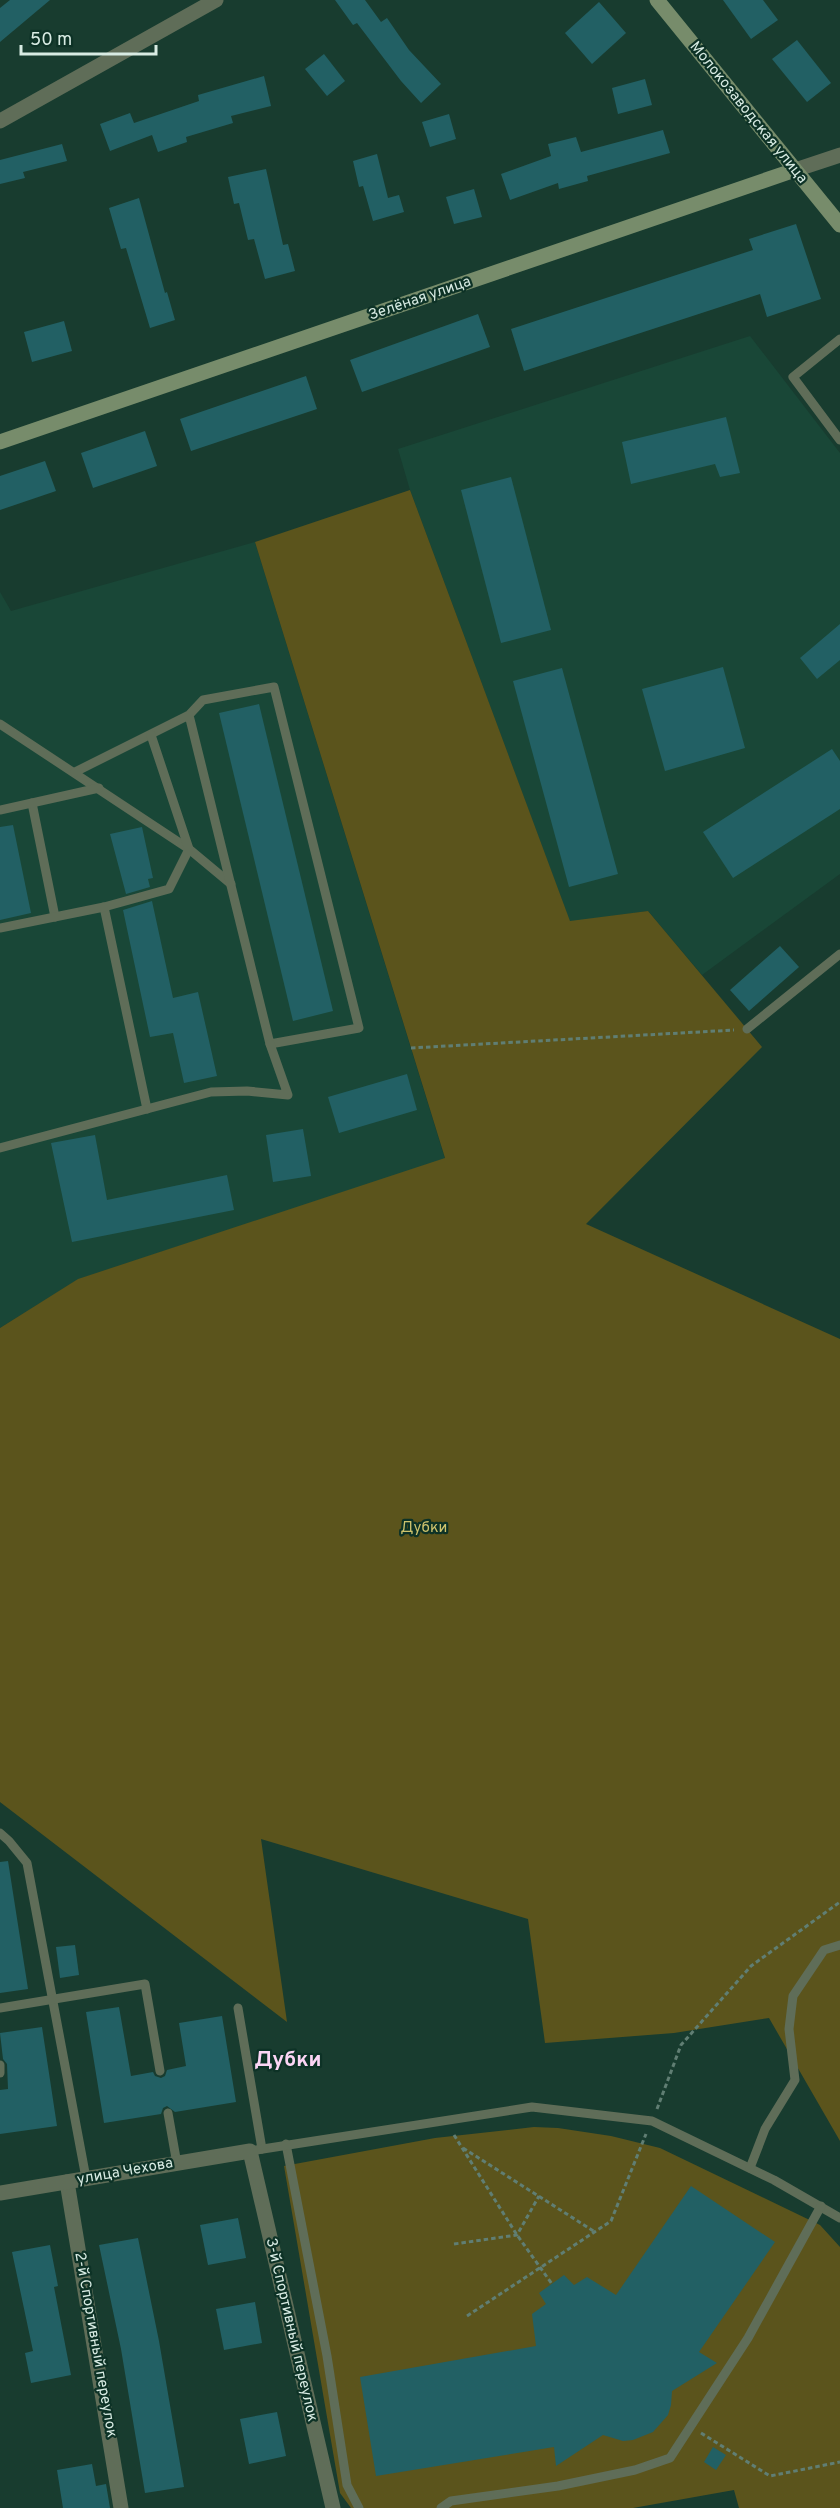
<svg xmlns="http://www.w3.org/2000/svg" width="840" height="2508" font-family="Overpass,sans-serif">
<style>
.built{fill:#194737}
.green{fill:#5b541c}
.building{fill:#226064}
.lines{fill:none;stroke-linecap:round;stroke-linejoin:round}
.path{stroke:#607e73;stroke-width:3;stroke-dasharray:4.5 3;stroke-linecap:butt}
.lane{stroke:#5f6d58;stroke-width:9}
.street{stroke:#5f6d58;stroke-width:15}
.secondary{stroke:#778c6b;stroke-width:15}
.labels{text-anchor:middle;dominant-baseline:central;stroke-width:4.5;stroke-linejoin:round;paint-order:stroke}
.street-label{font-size:15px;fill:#d8ebe3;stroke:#0d3226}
.park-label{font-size:15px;fill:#cec36d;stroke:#0d3226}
.district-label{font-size:21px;font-weight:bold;fill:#fcd5f5;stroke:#0d3226}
</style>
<rect width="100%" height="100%" fill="#183c2f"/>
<!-- built -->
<g class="built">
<path d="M750 336 840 453V874L702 975 648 911 570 922 410 490 398 449Z"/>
<path d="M255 542 445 1159 79 1279 0 1328V592L11 611Z"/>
</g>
<!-- green -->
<g class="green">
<path d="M410 490 570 921 648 911 762 1047 586 1224 840 1339V2141L769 2018 674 2033 545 2043 528 1919 261 1839 287 2022 0 1802V1328L78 1279 445 1158 255 542Z"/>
<path d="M534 2127 558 2128 611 2136 660 2148 820 2225 840 2247V2508H739L734 2490 633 2508H351L340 2493 284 2166 435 2138Z"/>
</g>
<!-- building -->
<g class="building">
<path d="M10 0H50L0 42V8Z"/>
<path d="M335 0H365L381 22 387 18 409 50 441 84 421 103 401 81 357 23 353 25Z"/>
<path d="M723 0H763L778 20 751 39Z"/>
<path d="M599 2 626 33 592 64 565 33Z"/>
<path d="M797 40 831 83 807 102 772 59Z"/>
<path d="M324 54 345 81 327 96 305 69Z"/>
<path d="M264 76 271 106 231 116 233 123 186 137 187 142 158 152 152 135 110 151 100 124 130 113 134 123 199 101 198 95Z"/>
<path d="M645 79 652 105 618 114 612 88Z"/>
<path d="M449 114 456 139 430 147 422 122Z"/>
<path d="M663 130 670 153 587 176 588 181 559 189 558 183 510 200 501 174 551 156 548 144 576 137 581 152Z"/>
<path d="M62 144 67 161 23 172 25 178 0 184V160Z"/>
<path d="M377 154 388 198 399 195 404 212 373 221 363 186 359 187 353 161Z"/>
<path d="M266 169 283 245 288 244 295 271 265 279 254 239 248 240 239 203 234 204 228 177Z"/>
<path d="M474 189 482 217 454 224 446 197Z"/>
<path d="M139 198 165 293 167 292 175 320 150 328 126 248 121 249 109 208Z"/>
<path d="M796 224 821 299 767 317 760 294 524 371 511 329 753 250 749 239Z"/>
<path d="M478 314 490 347 362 392 350 360Z"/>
<path d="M64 321 72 351 32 362 24 332Z"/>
<path d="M306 376 317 409 191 451 180 419Z"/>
<path d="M726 417 740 473 720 477 715 464 631 484 622 442Z"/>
<path d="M145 431 157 466 93 488 81 453Z"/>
<path d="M45 461 56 491 0 510V476Z"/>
<path d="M511 477 551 630 501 643 461 490Z"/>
<path d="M840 624V660L817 679 800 658Z"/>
<path d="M723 667 745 748 665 771 642 689Z"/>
<path d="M562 668 618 874 569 887 513 681Z"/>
<path d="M259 704 333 1011 293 1021 219 713Z"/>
<path d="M832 749 840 761V809L733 878 703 832Z"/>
<path d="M13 825 31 913 0 920V827Z"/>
<path d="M142 827 153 878 148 879 150 887 126 894 110 834Z"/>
<path d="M152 901 173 998 198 992 217 1076 184 1083 173 1033 150 1037 123 910Z"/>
<path d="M780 946 799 967 749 1011 730 990Z"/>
<path d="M407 1074 417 1110 339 1133 328 1097Z"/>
<path d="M303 1129 311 1176 273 1182 266 1135Z"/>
<path d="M95 1135 107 1200 227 1175 234 1210 72 1242 51 1143Z"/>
<path d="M8 1861 28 1989 0 1993V1862Z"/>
<path d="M75 1945 79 1975 60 1978 56 1947Z"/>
<path d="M119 2007 131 2076 153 2072 155 2076 161 2078 165 2076 167 2070 186 2066 179 2023 222 2016 236 2102 175 2112 167 2106 163 2108 161 2114 104 2123 86 2012Z"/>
<path d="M42 2027 57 2126 0 2134V2090L8 2089 7 2064 3 2059 0 2033Z"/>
<path d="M691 2186 775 2242 699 2352 717 2363 672 2391 671 2405 668 2415 653 2432 633 2440 623 2441 603 2435 556 2466 554 2447 376 2476 360 2377 536 2346 532 2314 546 2304 539 2293 564 2275 574 2285 587 2277 616 2295Z"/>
<path d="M238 2218 246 2258 208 2265 200 2225Z"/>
<path d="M138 2238 159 2341 184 2487 145 2493 121 2349 99 2245Z"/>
<path d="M50 2245 58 2286 54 2287 71 2375 31 2383 25 2353 33 2351 12 2252Z"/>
<path d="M255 2302 262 2343 224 2350 216 2309Z"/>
<path d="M277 2412 286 2456 249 2464 240 2419Z"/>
<path d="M713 2447 726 2455 716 2470 704 2462Z"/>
<path d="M92 2464 96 2486 106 2484 110 2508H63L57 2470Z"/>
</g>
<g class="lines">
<!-- path -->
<g class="path">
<path d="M411 1048 734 1030"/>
<path d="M657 2109 681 2045 751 1966 840 1902"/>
<path d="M454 2135 517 2235 552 2284"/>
<path d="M463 2148 595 2232"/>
<path d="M454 2244 517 2235 539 2196"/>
<path d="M467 2316 611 2221 646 2134"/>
<path d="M701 2433 770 2476 840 2462"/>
</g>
<!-- lane -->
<g class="lane">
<path d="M840 339 793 377 840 440"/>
<path d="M0 724 189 849 231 884"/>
<path d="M75 772 189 715 203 700 274 687 359 1028 270 1044 189 715"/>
<path d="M32 803 55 917"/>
<path d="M0 810 99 788"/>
<path d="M104 907 147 1109"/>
<path d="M0 928 104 907 169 889 189 849 151 735"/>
<path d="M747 1029 840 954"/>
<path d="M0 1148 211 1092 247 1091 288 1095 270 1044"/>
<path d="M0 1833 9 1841 27 1863 86 2178"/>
<path d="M0 2008 145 1984 160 2071"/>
<path d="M238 2008 262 2149"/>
<path d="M0 2065V2073"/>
<path d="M168 2113 177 2164"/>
<path d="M286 2144 327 2356 347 2485 359 2508"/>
<path d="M250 2151 532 2107 652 2121 774 2180 840 2218"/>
<path d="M750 2168 765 2129 795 2080 789 2029 793 1996 824 1950 840 1945"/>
<path d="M441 2508 451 2501 558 2486 635 2470 670 2458 748 2338 821 2206"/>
</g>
<!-- street -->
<g class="street">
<path d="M0 121 216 0"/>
<path d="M795 170 840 155"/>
<path d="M67 2182 121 2508"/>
<path d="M0 2193 250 2151 333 2508"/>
</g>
<!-- secondary -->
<g class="secondary">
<path d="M657 0 840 225"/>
<path d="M0 442 795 170"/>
</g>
</g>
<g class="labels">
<!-- street labels -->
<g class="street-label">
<text transform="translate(748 113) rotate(51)">Молокозаводская улица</text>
<text transform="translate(420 299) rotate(-19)">Зелёная улица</text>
<text transform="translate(125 2172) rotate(-10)">улица Чехова</text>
<text transform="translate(291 2330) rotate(77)">3-й Спортивный переулок</text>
<text transform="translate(95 2345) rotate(80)">2-й Спортивный переулок</text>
</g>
<!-- park labels -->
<g class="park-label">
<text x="424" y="1528">Дубки</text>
</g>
<!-- district labels -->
<g class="district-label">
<text x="288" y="2060">Дубки</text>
</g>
</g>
<!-- scale -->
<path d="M21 45v9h135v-9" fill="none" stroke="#d8ebe3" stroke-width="3"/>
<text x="30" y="45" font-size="18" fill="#d8ebe3" stroke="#0d3226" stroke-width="4.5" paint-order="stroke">50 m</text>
</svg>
